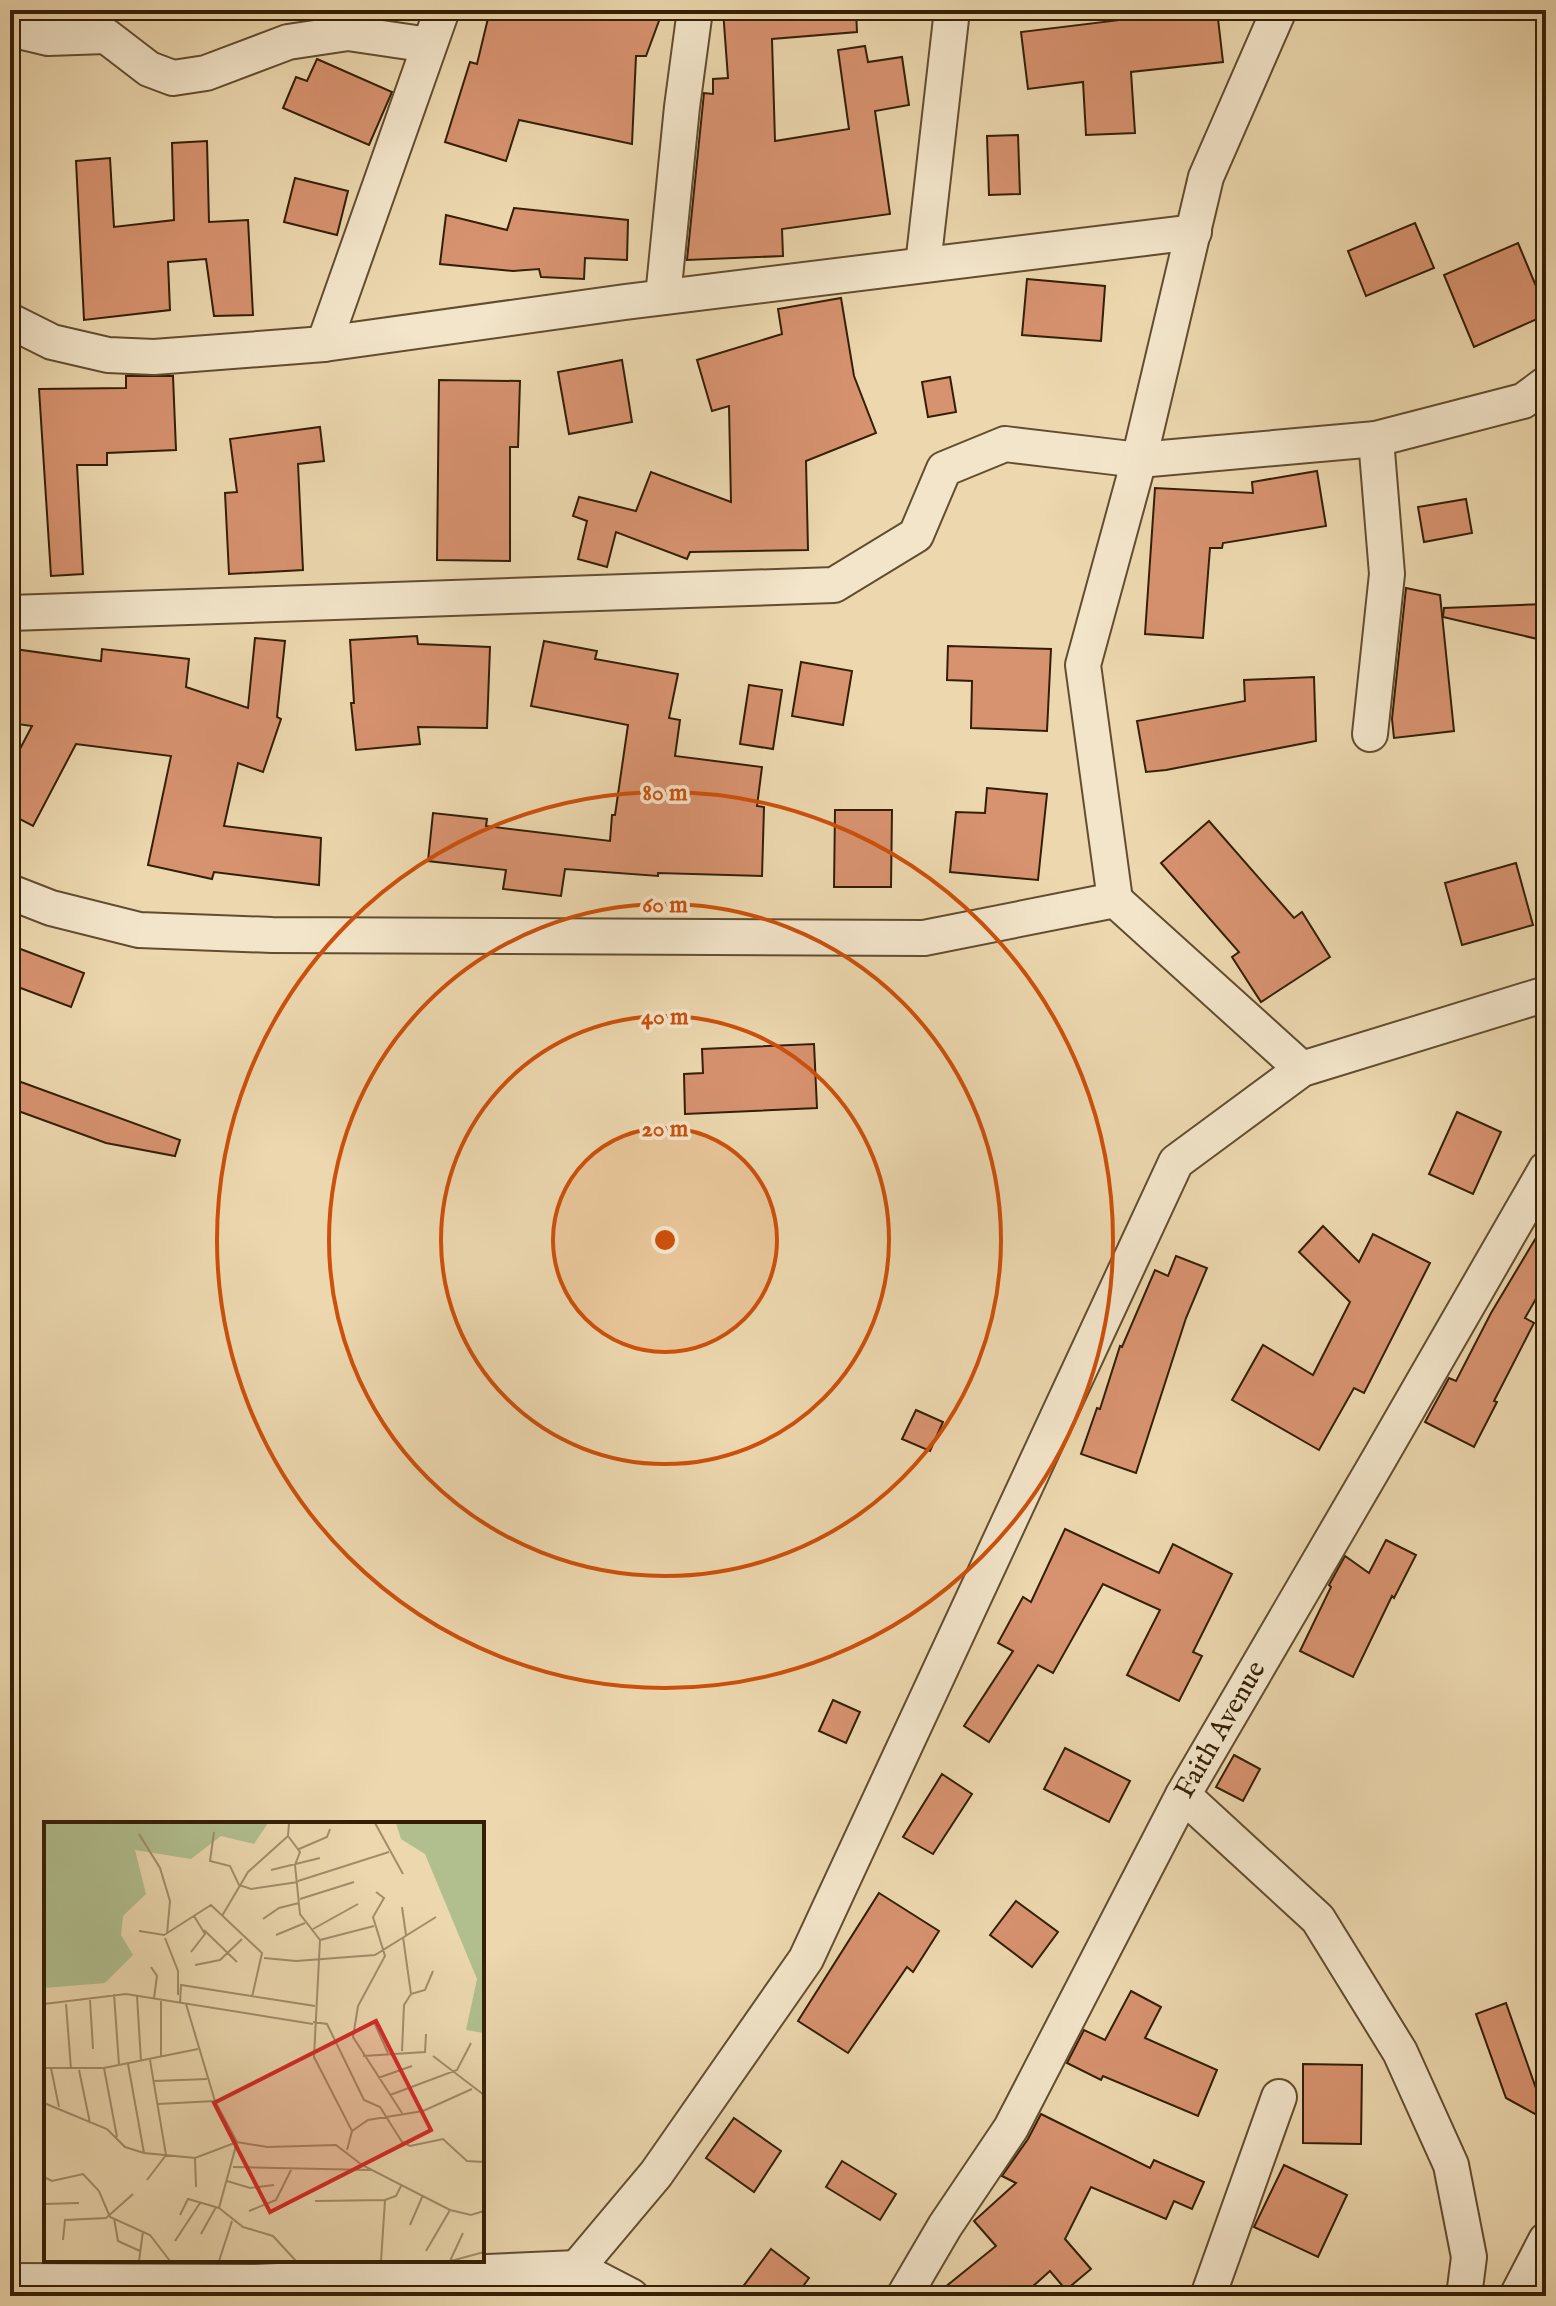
<svg xmlns="http://www.w3.org/2000/svg" width="1556" height="2306" font-family="'IM FELL English',serif">
<style>
.building{fill:#d7926f;stroke:#341f05;stroke-width:2}
.lines{fill:none;stroke-linecap:round;stroke-linejoin:round}
.street-casing{stroke:#624d2f;stroke-width:38}
.street{stroke:#f3e5ca;stroke-width:34}
.ring{fill:none;stroke:#cd500b;stroke-width:4}
.labels{text-anchor:middle;dominant-baseline:central;stroke-width:7;stroke-linejoin:round;paint-order:stroke}
.street-label{font-size:28px;fill:#341f05;stroke:#f3e5ca}
.inset-road{fill:none;stroke:#a28d6a;stroke-width:2}
.view{fill:#d62828;fill-opacity:0.15;stroke:#d62828;stroke-width:4}
.inset-edge{fill:none;stroke:#341f05;stroke-width:4}
.centre{fill:#cd500b;stroke:#f3e5ca;stroke-width:4}
.ring-label{font-size:24px;text-anchor:middle;font-weight:bold;fill:#cd500b;stroke:#f3e5ca;stroke-width:7;stroke-linejoin:round;paint-order:stroke}
</style>
<rect width="100%" height="100%" fill="#ecd7ae"/>
<filter id="stains"><feTurbulence type="fractalNoise" baseFrequency=".0025" numOctaves="4"/><feColorMatrix values="0 0 0 0 .2 0 0 0 0 .09 0 0 0 0 .02 0 0 0 .5 -.17"/></filter>
<radialGradient id="worn" r=".72"><stop offset=".6" stop-color="#630" stop-opacity="0"/><stop offset="1" stop-color="#630" stop-opacity=".3"/></radialGradient>
<!-- building -->
<g class="building">
<path d="M490 10H663L646 56H636L632 144 519 120 506 161 445 142 470 62 477 64Z"/>
<path d="M723 10H856L857 32 772 39 775 141 849 129 838 50 865 46 868 62 902 57 909 105 875 111 890 214 782 229 783 256 687 260 704 93 713 94V79L728 78Z"/>
<path d="M1144 10H1217L1223 62 1131 72 1135 133 1086 135 1083 82 1028 89 1021 32 1145 17Z"/>
<path d="M317 59 392 92 369 145 283 108 296 77 307 81Z"/>
<path d="M1018 135 1020 194 989 195 987 136Z"/>
<path d="M207 141 209 222 248 220 253 315 214 316 206 259 168 262 170 310 84 320 76 161 110 158 114 227 174 220 172 143Z"/>
<path d="M295 178 348 191 337 235 284 222Z"/>
<path d="M514 208 628 220 627 260 585 258 584 279 541 277 539 269 513 271 440 264 446 215 507 230Z"/>
<path d="M1415 223 1434 268 1366 296 1348 251Z"/>
<path d="M1518 243 1546 310V315L1474 347 1444 275Z"/>
<path d="M1027 279 1105 286 1101 341 1022 335Z"/>
<path d="M841 298 854 376 876 433 806 461 808 550 690 552 687 559 616 532 607 567 578 559 587 521 573 516 579 497 636 511 651 472 731 502 729 406 712 411 697 360 782 334 778 309Z"/>
<path d="M622 360 632 422 569 434 558 372Z"/>
<path d="M126 376H173L176 450 107 453V465H77L83 574 51 576 39 389 126 388Z"/>
<path d="M950 377 956 412 928 417 922 382Z"/>
<path d="M439 380 520 381 518 447H510V561L437 560Z"/>
<path d="M320 427 324 461 298 464 303 570 229 574 225 493 237 492 230 439Z"/>
<path d="M1317 471 1326 526 1223 543 1222 548H1210L1203 638 1145 634 1155 488 1253 493 1252 482Z"/>
<path d="M1466 499 1472 533 1424 542 1418 507Z"/>
<path d="M1406 588 1440 595 1454 731 1394 738 1392 719Z"/>
<path d="M1546 604V641L1443 617 1444 608Z"/>
<path d="M417 636 418 644 490 647 487 728 418 727 420 744 356 750 351 703H354L350 640Z"/>
<path d="M255 638 285 641 277 717 281 719 263 772 238 763 224 826 321 838 319 885 214 872 212 879 148 865 171 756 76 744 33 826 10 814V768L32 726 10 723V678L14 649 101 661 102 649 189 659 186 687 248 708Z"/>
<path d="M544 641 597 651 595 659 678 674 669 718 680 720 675 756 762 767 757 806 764 807 762 876 658 873V876L565 869 561 896 503 889 506 870 428 861 433 813 487 819 486 826 610 841 612 815H615L628 725 531 706Z"/>
<path d="M948 646 1051 649 1047 731 971 728 972 681 947 680Z"/>
<path d="M801 662 852 671 843 725 792 716Z"/>
<path d="M1314 677 1316 741 1166 770 1146 772 1137 721 1245 701 1244 680Z"/>
<path d="M749 685 782 690 773 749 740 744Z"/>
<path d="M987 788 1047 794 1038 880 950 872 956 812 985 813Z"/>
<path d="M835 810H892L891 887H834Z"/>
<path d="M1209 821 1294 918 1302 912 1330 957 1261 1002 1232 957 1239 952 1161 863Z"/>
<path d="M1516 863 1533 925 1462 945 1445 883Z"/>
<path d="M10 945 84 973 71 1007 10 984Z"/>
<path d="M814 1044 817 1108 685 1114 684 1074 703 1073 702 1049Z"/>
<path d="M10 1078 180 1140 175 1156 106 1143 10 1108Z"/>
<path d="M1457 1112 1501 1132 1473 1194 1429 1174Z"/>
<path d="M1546 1221V1281L1525 1318 1534 1323 1494 1401 1497 1402 1474 1447 1425 1422 1449 1378 1456 1381 1491 1313Z"/>
<path d="M1323 1226 1359 1262 1373 1234 1430 1263 1364 1393 1354 1388 1319 1450 1232 1400 1263 1345 1313 1375 1350 1302 1299 1252Z"/>
<path d="M1176 1256 1207 1268 1186 1318 1136 1473 1081 1454 1097 1408 1100 1409 1120 1346 1122 1347 1155 1270 1168 1276Z"/>
<path d="M916 1410 943 1422 930 1451 902 1439Z"/>
<path d="M1065 1529 1159 1573 1173 1544 1232 1574 1193 1652 1202 1656 1179 1701 1127 1675 1160 1610 1103 1584 1053 1673 1038 1665 989 1742 964 1726 1013 1651 998 1643 1023 1597 1031 1602Z"/>
<path d="M1386 1540 1416 1555 1394 1598 1392 1596 1353 1677 1300 1651 1331 1587 1329 1585 1345 1556 1369 1573Z"/>
<path d="M833 1700 860 1712 846 1743 819 1731Z"/>
<path d="M1065 1748 1130 1781 1109 1822 1044 1789Z"/>
<path d="M1234 1755 1260 1769 1243 1801 1216 1787Z"/>
<path d="M942 1774 972 1794 933 1854 903 1837Z"/>
<path d="M879 1893 939 1931 913 1972 907 1967 848 2053 798 2021Z"/>
<path d="M1016 1901 1058 1932 1032 1967 990 1935Z"/>
<path d="M1131 1991 1161 2007 1145 2038 1217 2070 1198 2116 1103 2076 1101 2080 1067 2063 1084 2030 1105 2040Z"/>
<path d="M1506 2003 1546 2117V2120L1506 2098 1476 2014Z"/>
<path d="M1303 2064 1362 2065 1361 2144 1303 2143Z"/>
<path d="M1041 2114 1150 2168 1154 2160 1204 2182 1192 2209 1174 2201 1166 2219 1091 2187 1065 2239 1091 2269 1066 2290 1050 2271 1022 2296H934L996 2246 974 2221 1016 2183 1002 2176 1028 2139Z"/>
<path d="M734 2118 781 2151 754 2192 706 2158Z"/>
<path d="M842 2161 896 2194 880 2220 826 2187Z"/>
<path d="M1284 2165 1347 2195 1318 2257 1254 2227Z"/>
<path d="M771 2249 809 2278 796 2296H736Z"/>
</g>
<g class="lines">
<!-- street casing -->
<g class="street-casing">
<g id="street">
<path d="M10 29 48 38 106 36 149 69 173 78 206 73 288 42 348 33 429 45"/>
<path d="M923 265 952 10"/>
<path d="M663 297 682 107 695 10"/>
<path d="M10 321 52 342 108 355 154 357 324 344 625 302 1194 232"/>
<path d="M324 344 442 10"/>
<path d="M10 613 834 585 916 535 944 469 1005 444 1139 460 1376 439 1523 401 1546 384"/>
<path d="M1370 734 1387 574 1376 439"/>
<path d="M10 892 51 908 139 930 272 935 924 938 1115 900 1302 1069"/>
<path d="M1115 900 1083 665 1139 460 1206 177 1279 10"/>
<path d="M1183 1795 1318 1919 1400 2052 1451 2165 1469 2257 1464 2296"/>
<path d="M10 2281 255 2282 577 2268 631 2296"/>
<path d="M576 2296 577 2268 656 2174 806 1959 1176 1162 1302 1069 1546 994"/>
<path d="M904 2296 945 2226 1011 2128 1183 1795 1379 1459 1546 1169"/>
<path d="M1208 2296 1279 2097"/>
<path d="M1517 2296 1546 2240"/>
</g>
</g>
<!-- street -->
<use href="#street" class="street"/>
</g>
<!-- distance rings -->
<circle cx="665" cy="1240" r="112" fill="#cd500b" fill-opacity=".12"/>
<g class="ring">
<circle cx="665" cy="1240" r="112"/>
<circle cx="665" cy="1240" r="224"/>
<circle cx="665" cy="1240" r="336"/>
<circle cx="665" cy="1240" r="448"/>
</g>
<g class="labels">
<!-- street labels -->
<g class="street-label">
<text transform="translate(1221 1730) rotate(-60)">Faith Avenue</text>
</g>
</g>
<!-- overview -->
<g transform="translate(44 1822)">
<rect width="440" height="440" fill="#ecd7ae"/>
<path d="M0 1H224L210 22 177 14 147 37 91 28 102 72 79 94 77 113 89 133 61 161 0 166ZM352 1H440V211L422 208 433 157 381 32 357 17Z" fill="#b1bf8f"/>
<path class="inset-road" d="M245 1 244 14 256 30 251 43 256 92 276 118 270 235 308 309 303 328M331 1 359 52M170 10 166 39 186 44 195 63 207 67 254 60M95 12 116 46 126 79 123 112M255 27 283 15 286 7M227 48 276 36M254 59 345 30M332 70 340 76 329 95 341 134 314 184 309 215 358 291M256 77 310 60M358 85 362 113M178 94 204 50 244 14M219 97 235 86 255 81M269 107 314 82M160 108 193 140M95 109 120 113 167 83 218 131 208 175M232 113 261 101M121 116 134 149V173M276 118 330 104M147 130 161 112 150 94M220 136 252 139 331 133 392 95M151 143 176 138 198 117M107 145 113 154 110 176M70 172 75 243M367 172 381 168 389 149M93 174 97 239M117 177V236M46 178 49 227M136 181 137 163 271 184M0 182 82 172 269 202M22 182 27 247M142 182 171 279 193 320 175 386 199 405 229 414 252 439M269 200 283 202 320 278 336 285 358 320 366 324 399 317 423 339 440 340M330 200 344 231M358 229 360 183 367 172 359 115M319 234 381 230 382 212M389 234 440 273M84 242 100 331M0 246H60L154 227M7 246 15 285M60 246 73 315M35 248 46 301M334 256 368 244M110 259 163 257M346 273 413 248 427 221M0 281 63 307 81 325 100 331 151 336 193 320 223 325 292 323 318 343 406 388 427 393 440 389M114 282 171 279M308 309 324 298 379 289 428 267M151 336 152 365M189 345 326 348M0 355 8 359 39 352 55 369 66 395 106 413 126 439M103 358 122 333 106 238M183 359 206 366 230 363M271 379 341 378 352 374 357 364M0 382 35 381M205 389 232 378 248 346M136 393 144 377 175 386M70 396 74 419 96 429M366 403 379 373M157 412 172 385M19 418 21 398 62 396 89 372M131 419 156 381M382 429 406 388M95 439 99 409M175 439 188 399M337 439 341 378M406 439 419 411M407 439 440 430"/>
<path class="view" d="M332 199 387 308 226 390 170 281Z"/>
<rect width="440" height="440" class="inset-edge"/>
</g>
<circle cx="665" cy="1240" r="12" class="centre"/>
<g class="ring-label">
<text x="665" y="800">80 m</text>
<text x="665" y="912">60 m</text>
<text x="665" y="1024">40 m</text>
<text x="665" y="1136">20 m</text>
</g>
<!-- margin -->
<rect width="1556" height="2306" fill="none" stroke="#ecd7ae" stroke-width="40"/>
<rect x="12" y="12" width="1532" height="2282" fill="none" stroke="#341f05" stroke-width="4"/>
<rect x="20" y="20" width="1516" height="2266" fill="none" stroke="#341f05" stroke-width="2"/>
<rect width="100%" height="100%" filter="url(#stains)"/>
<rect width="100%" height="100%" fill="url(#worn)"/>
</svg>
